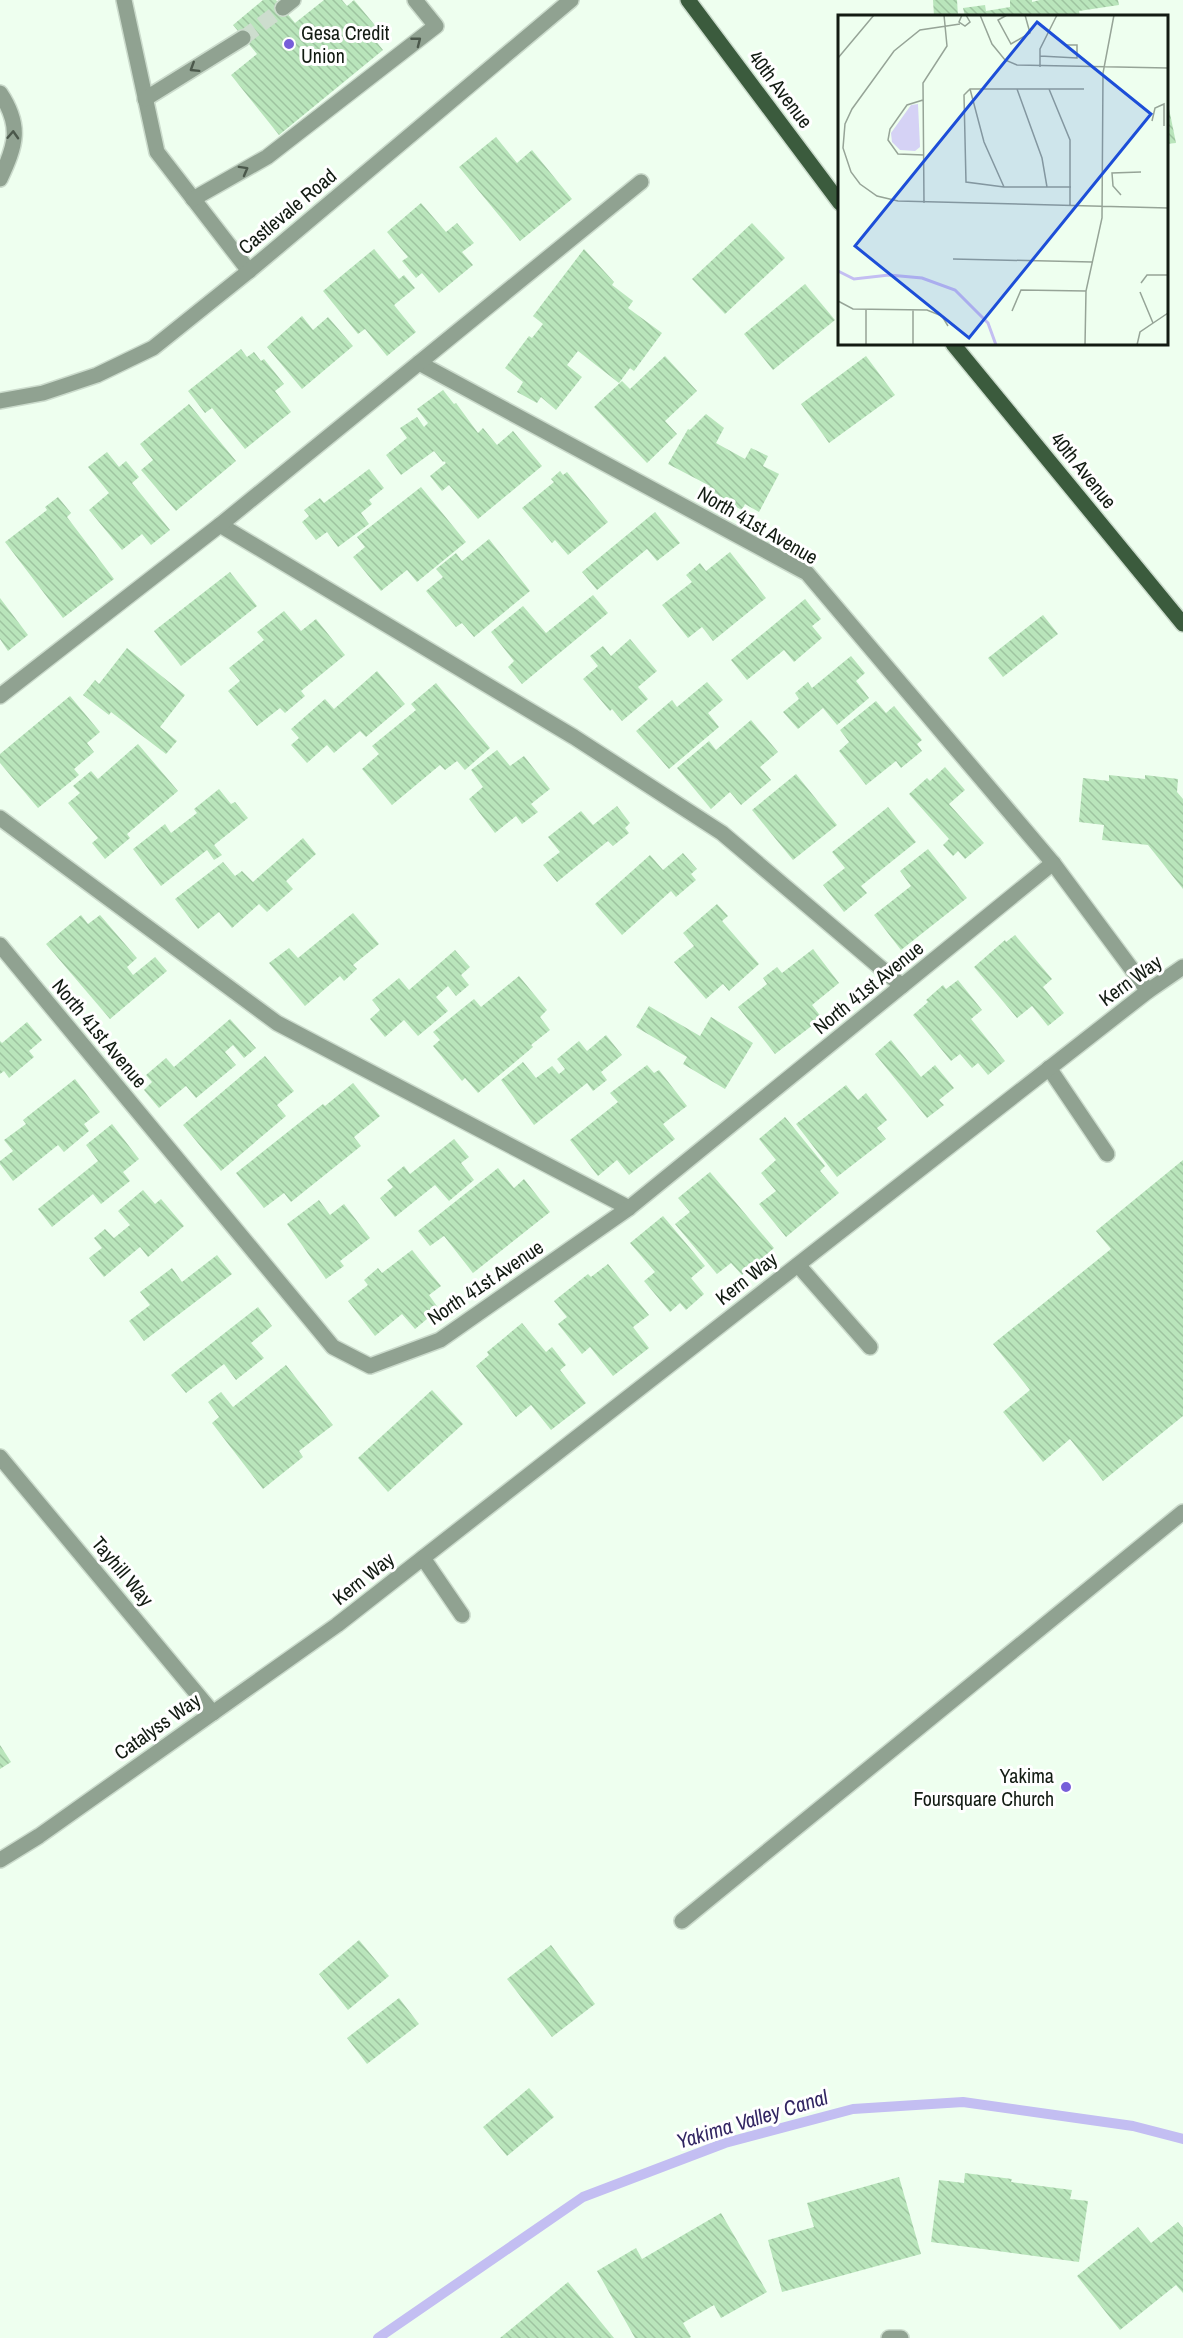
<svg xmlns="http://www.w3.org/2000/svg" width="1183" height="2338" font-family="'Archivo Narrow',sans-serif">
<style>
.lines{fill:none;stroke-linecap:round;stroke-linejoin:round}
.stream{stroke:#c3bef2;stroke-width:10}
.building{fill:url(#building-back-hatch)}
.minor-tunnel{stroke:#cdddce;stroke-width:15;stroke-dasharray:15 8;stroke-linecap:butt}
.minor-casing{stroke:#cbdbcc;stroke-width:18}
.major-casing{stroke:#cbdbcc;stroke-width:18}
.minor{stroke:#90a291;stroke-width:15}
.major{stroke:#3b5b3d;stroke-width:15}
.oneway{stroke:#4b584b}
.poi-dot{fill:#775ed9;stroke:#fff;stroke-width:2}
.labels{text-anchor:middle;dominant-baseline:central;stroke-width:6;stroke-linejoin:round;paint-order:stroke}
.poi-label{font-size:20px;fill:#121b12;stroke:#fff;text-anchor:start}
.street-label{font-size:20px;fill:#121b12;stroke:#fff}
.water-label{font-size:21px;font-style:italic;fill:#322662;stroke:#fff}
.inset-river{fill:none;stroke:#c3bef2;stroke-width:3}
.inset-road{fill:none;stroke:#96a497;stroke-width:1.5}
.view{fill:#1d4ed8;fill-opacity:0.15;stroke:#1d4ed8;stroke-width:3}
.inset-edge{fill:none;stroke:#121b12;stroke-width:3}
</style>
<defs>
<pattern id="building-back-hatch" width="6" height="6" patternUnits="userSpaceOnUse" patternTransform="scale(1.5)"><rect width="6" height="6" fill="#b9e5bb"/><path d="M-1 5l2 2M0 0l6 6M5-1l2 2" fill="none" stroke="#9ec4a0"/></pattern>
</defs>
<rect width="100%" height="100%" fill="#eeffef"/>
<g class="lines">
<!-- stream -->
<path class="stream" d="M378 2338 583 2197 725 2143 853 2109 963 2102 1133 2126 1183 2139"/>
</g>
<!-- building -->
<g class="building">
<path d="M263 0H276L295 23 324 0H342L347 6 354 0 378 29 371 35 383 50 279 135 231 75 257 54 233 25Z"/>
<path d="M933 0H957L958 16H934Z"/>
<path d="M1010 0H1032V2L1040 0H1118L1119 5 1079 11 1080 16H965L963 8 985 5 986 11 1010 7Z"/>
<path d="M1166 94 1176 143 1166 144Z"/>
<path d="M496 137 517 163 532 150 572 199 520 241 459 167Z"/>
<path d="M421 203 446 232 457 223 474 243 462 252 473 265 439 293 422 273 416 278 402 261 408 257 387 232Z"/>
<path d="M752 223 785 258 725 314 692 279Z"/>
<path d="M374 249 399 279 404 275 415 288 394 305 416 332 387 356 365 329 358 334 323 291Z"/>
<path d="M584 249 614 282 612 285 633 301 628 308 662 333 634 371 630 368 619 383 578 351 567 365 582 377 556 410 541 397 537 403 517 392 523 382 505 368 529 336 532 338 543 324 533 316Z"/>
<path d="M805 284 835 320 773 370 744 334Z"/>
<path d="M302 316 313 330 328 317 353 346 302 389 267 347Z"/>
<path d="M241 349 247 357 254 352 261 361 264 359 284 384 275 391 291 412 245 449 212 408 205 413 188 391Z"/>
<path d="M665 356 697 391 665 421 677 434 647 463 594 407 622 381 630 389Z"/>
<path d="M866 356 895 395 829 443 801 404Z"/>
<path d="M443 390 454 404 456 403 478 433 483 428 497 445 513 431 542 466 478 519 449 485 442 491 430 476 446 463 444 461 443 462 434 451 401 475 386 455 407 438 400 428 417 417 424 427 428 423 417 409Z"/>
<path d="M189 404 236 461 176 511 141 470 153 460 140 444Z"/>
<path d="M706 414 724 428 716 443 745 459 751 448 768 456 763 466 779 474 759 512 745 504 742 510 707 491 710 486 668 464 688 429 690 430Z"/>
<path d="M107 452 119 467 126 461 139 477 132 483 170 530 151 545 142 534 122 550 89 510 109 493 88 467Z"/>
<path d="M369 469 384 488 369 500 372 504 361 513 369 524 338 547 327 532 316 540 302 522 309 516 304 510 320 498 324 503Z"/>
<path d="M560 471 563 475 567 472 608 522 568 555 555 540 552 543 522 508 554 482 551 479Z"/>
<path d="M421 487 466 542 417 582 407 570 381 591 353 557 365 547 357 537Z"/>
<path d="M58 497 71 513 67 517 114 579 63 618 5 542 47 510 45 507Z"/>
<path d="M655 512 680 543 657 561 647 549 597 590 582 572Z"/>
<path d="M489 539 530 591 474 637 462 623 456 627 426 591 443 577 436 569 456 553 462 561Z"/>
<path d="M730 552 766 598 713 641 702 627 688 638 662 605 692 582 686 575 700 563 706 571Z"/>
<path d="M230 572 257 606 181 666 154 631Z"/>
<path d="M593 595 608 613 522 684 508 667 514 661 491 632 523 606 546 633Z"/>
<path d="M0 598 28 635 8 651 0 639Z"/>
<path d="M805 599 821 619 812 626 822 638 794 662 784 650 747 680 731 660Z"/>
<path d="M284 611 301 631 316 619 345 655 301 691 305 696 285 713 280 708 257 726 228 691 240 681 229 668 264 640 257 632Z"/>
<path d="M1043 615 1058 634 1003 677 988 658Z"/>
<path d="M630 639 657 671 638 687 648 699 622 721 612 709 610 711 583 679 598 666 590 656 603 646 611 656Z"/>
<path d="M127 648 185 695 160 727 177 741 166 754 111 712 109 715 83 695 95 680 99 684Z"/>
<path d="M851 656 865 673 856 681 869 698 837 725 823 708 798 729 783 712 799 699 795 693 808 682 812 688Z"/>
<path d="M377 671 405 704 366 737 360 731 334 753 327 745 307 763 291 745 299 738 291 729 325 699 334 709Z"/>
<path d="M707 682 723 700 708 713 719 727 669 769 636 731 672 700 677 707Z"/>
<path d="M436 683 490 748 465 770 457 761 445 770 440 765 392 805 362 769 379 754 372 746 416 710 411 704Z"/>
<path d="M70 696 100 732 87 743 94 752 74 769 79 775 38 808 0 763V754Z"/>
<path d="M876 701 886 713 894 706 922 740 917 744 922 751 901 768 896 761 866 785 839 751 849 742 840 730Z"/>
<path d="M751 720 778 752 760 767 771 780 741 805 730 792 711 809 677 768 709 741 716 750Z"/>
<path d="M138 744 178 791 127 834 130 838 105 859 92 843 98 838 68 803 80 793 73 786 91 771 98 779Z"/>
<path d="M497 750 510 766 524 756 550 789 531 804 538 812 522 824 516 816 495 833 469 799 483 787 471 770Z"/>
<path d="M945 767 965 790 949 804 984 843 965 859 958 851 953 856 943 845 949 839 909 794 927 778 930 781Z"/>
<path d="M796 774 837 825 793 860 752 810Z"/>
<path d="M1109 775 1145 779V775L1178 779 1177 792 1183 799V889L1148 845 1102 840 1104 825 1079 822 1083 778 1109 781Z"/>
<path d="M219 789 231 804 235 802 248 818 214 845 222 855 214 860 207 850 161 886 133 849 165 824 171 833 197 813 194 809Z"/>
<path d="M617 806 630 823 625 828 629 833 613 846 608 841 557 882 543 865 560 852 548 837 581 811 593 825Z"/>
<path d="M888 807 916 842 861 886 867 893 844 912 823 885 845 868 832 852Z"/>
<path d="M303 838 316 854 286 881 293 889 267 912 259 904 232 928 219 912 198 929 175 899 223 862 235 876 242 871 253 882Z"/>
<path d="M928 849 967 898 901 950 874 915 911 886 900 871Z"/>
<path d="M683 853 697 869 691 874 696 880 676 897 671 891 622 935 595 904 650 855 663 870Z"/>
<path d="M717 904 728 916 722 921 759 964 729 991 723 984 706 999 674 962 694 946 683 933Z"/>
<path d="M353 913 379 944 353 965 357 969 344 981 340 976 305 1006 269 963 289 948 298 958Z"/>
<path d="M81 915 88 924 100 915 137 958 127 967 133 975 155 957 167 971 110 1019 46 944Z"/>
<path d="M1015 935 1052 979 1043 987 1064 1013 1048 1026 1032 1006 1017 1018 974 967 1005 940 1006 942Z"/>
<path d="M813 949 839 983 812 1005 822 1018 775 1054 738 1007 767 984 763 978 777 967 782 973Z"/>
<path d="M455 950 470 967 461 975 469 985 456 996 448 986 436 997 448 1011 418 1036 404 1020 385 1037 370 1019 380 1010 372 1000 399 978 409 990Z"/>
<path d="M519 976 547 1010 540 1017 550 1030 531 1045 533 1047 478 1093 465 1078 462 1081 433 1046 440 1040 433 1032 474 999 481 1007Z"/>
<path d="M958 980 982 1010 971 1019 1005 1061 988 1075 978 1063 972 1068 960 1054 951 1061 913 1015 928 1002 926 1000 943 985 946 989Z"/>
<path d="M649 1006 700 1036 711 1017 753 1043 725 1089 683 1064 687 1057 636 1027Z"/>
<path d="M230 1019 256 1048 244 1058 233 1045 225 1052 236 1065 196 1098 186 1086 159 1108 144 1090 152 1082 146 1075 166 1058 174 1067Z"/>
<path d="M27 1022 42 1040 29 1051 34 1057 9 1078 4 1071 0 1074V1041L2 1043Z"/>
<path d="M606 1035 622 1055 601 1072 607 1080 593 1091 587 1083 534 1125 501 1080 523 1062 536 1078 552 1066 559 1074 565 1069 557 1059 579 1041 587 1051Z"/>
<path d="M891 1040 921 1077 935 1065 954 1088 939 1100 944 1105 927 1118 875 1054Z"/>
<path d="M265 1056 294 1091 277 1105 286 1116 221 1171 183 1125Z"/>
<path d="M647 1065 654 1073 659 1070 687 1106 663 1124 675 1139 629 1175 617 1160 598 1176 570 1140 618 1102 610 1093Z"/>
<path d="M75 1079 100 1112 84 1124 89 1131 64 1152 58 1145 13 1181 0 1164V1161L13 1151 4 1140 26 1124 23 1120Z"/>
<path d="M353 1083 380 1116 354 1137 361 1146 291 1202 284 1193 264 1208 236 1173 323 1104 325 1106Z"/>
<path d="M846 1085 858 1100 866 1093 887 1120 877 1128 886 1139 837 1177 796 1124Z"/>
<path d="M785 1117 825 1166 820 1171 839 1193 786 1237 759 1204 776 1191 761 1173 776 1160 759 1139Z"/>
<path d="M112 1124 139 1159 123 1172 130 1181 101 1204 93 1194 52 1227 38 1209 98 1161 86 1145Z"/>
<path d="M454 1139 469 1157 461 1163 474 1180 449 1201 435 1185 395 1217 380 1198 393 1187 387 1180 404 1166 410 1174Z"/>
<path d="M1183 1160V1416L1103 1481 1070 1439 1043 1462 1003 1412 1030 1390 993 1344 1111 1249 1096 1231Z"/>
<path d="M498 1168 514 1188 524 1179 550 1212 473 1273 444 1236 430 1246 418 1231Z"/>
<path d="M710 1172 774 1248 742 1275 731 1263 717 1274 675 1224 690 1212 678 1198Z"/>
<path d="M143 1190 155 1204 161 1199 184 1226 148 1257 140 1247 104 1277 89 1258 102 1248 94 1238 105 1229 114 1238 130 1225 118 1211Z"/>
<path d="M319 1200 330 1215 344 1204 370 1238 340 1261 344 1266 326 1279 287 1224Z"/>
<path d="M663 1216 705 1266 691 1278 704 1294 686 1310 680 1303 670 1312 644 1281 655 1272 630 1243Z"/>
<path d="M412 1250 441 1286 429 1295 439 1309 415 1329 402 1314 375 1336 348 1301 368 1285 364 1280 378 1268 382 1273Z"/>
<path d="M217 1255 232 1274 144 1341 129 1321 150 1305 140 1292 172 1268 182 1282Z"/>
<path d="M608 1264 649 1315 633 1327 649 1348 613 1376 590 1347 582 1354 558 1324 567 1317 554 1301 588 1274 591 1277Z"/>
<path d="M258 1307 272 1326 251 1343 264 1358 236 1380 224 1364 186 1393 171 1375Z"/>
<path d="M522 1323 546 1352 552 1347 566 1365 560 1370 586 1403 551 1430 531 1405 516 1417 476 1366 489 1355 487 1352Z"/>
<path d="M286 1365 333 1425 299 1451 303 1457 263 1489 212 1423 219 1417 208 1402 221 1392 233 1407Z"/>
<path d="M432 1390 463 1424 388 1492 358 1458Z"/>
<path d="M0 1745 11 1762 0 1769Z"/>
<path d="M359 1940 389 1976 348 2010 319 1974Z"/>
<path d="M551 1945 595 2004 552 2037 507 1979Z"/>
<path d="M399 1998 419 2024 367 2064 347 2038Z"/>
<path d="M529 2088 554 2117 507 2156 483 2127Z"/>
<path d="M965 2173 1012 2179 1011 2182 1072 2190 1070 2199 1088 2201 1079 2262 931 2242 939 2180 964 2183Z"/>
<path d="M899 2177 921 2254 782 2292 768 2240 814 2227 807 2203Z"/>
<path d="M721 2213 767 2292 721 2318 714 2305 683 2323 691 2337 689 2338H635L597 2271 636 2248 642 2259Z"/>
<path d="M1178 2222 1183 2228V2293L1176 2285 1120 2330 1077 2276 1138 2227 1151 2243Z"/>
<path d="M568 2282 614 2338H500Z"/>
</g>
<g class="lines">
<!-- minor-tunnel -->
<path class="minor-tunnel" d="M243 38 283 8"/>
<!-- minor casing -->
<g class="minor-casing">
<g id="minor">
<path d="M124 0 157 152 249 271"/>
<path d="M283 8 293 0"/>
<path d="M0 93C22 126 16 145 0 179"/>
<path d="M145 99 243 38"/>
<path d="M193 199 267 157 436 26 415 0"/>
<path d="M419 363 807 573 1053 863 1148 991"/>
<path d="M0 401 43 393 97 375 153 348 249 271 571 0"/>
<path d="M220 525 574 737 722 833 902 986"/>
<path d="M0 696 220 525 641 182"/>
<path d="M0 818 277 1023 629 1208"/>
<path d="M0 945 333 1347 370 1366 440 1340 629 1208 1053 863"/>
<path d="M1049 1068 1107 1154"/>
<path d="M798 1265 870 1347"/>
<path d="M0 1457 213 1713"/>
<path d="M423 1558 462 1615"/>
<path d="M0 1860 39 1836 337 1625 1148 991 1183 967"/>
<path d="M682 1921 1183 1512"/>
<path d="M889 2338H901"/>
</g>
</g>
<!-- major casing -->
<g class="major-casing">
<g id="major">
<path d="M688 0 840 203"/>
<path d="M953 344 1183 624"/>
</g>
</g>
<!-- minor -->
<use href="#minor" class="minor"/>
<!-- major -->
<use href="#major" class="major"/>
</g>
<!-- one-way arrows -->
<defs><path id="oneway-chevron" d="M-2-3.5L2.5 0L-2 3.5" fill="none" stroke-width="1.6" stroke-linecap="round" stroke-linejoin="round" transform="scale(1.5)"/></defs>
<g class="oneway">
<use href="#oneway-chevron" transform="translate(417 41) rotate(-38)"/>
<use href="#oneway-chevron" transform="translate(194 68) rotate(148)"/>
<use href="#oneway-chevron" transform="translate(13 135) rotate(-87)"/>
<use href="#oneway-chevron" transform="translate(244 170) rotate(-29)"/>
</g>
<!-- markers -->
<g class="poi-dot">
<circle cx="289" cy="44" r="6"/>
<circle cx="1066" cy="1787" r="6"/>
</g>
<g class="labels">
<!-- poi labels -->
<g class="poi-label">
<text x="301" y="32">Gesa Credit<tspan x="301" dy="23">Union</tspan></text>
<text x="1054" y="1775" text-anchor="end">Yakima<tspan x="1054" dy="23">Foursquare Church</tspan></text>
</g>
<!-- street labels -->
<g class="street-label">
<text transform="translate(781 89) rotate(53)">40th Avenue</text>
<text transform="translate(287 211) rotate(-40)">Castlevale Road</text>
<text transform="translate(1084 470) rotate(51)">40th Avenue</text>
<text transform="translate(758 525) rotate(30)">North 41st Avenue</text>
<text transform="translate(1130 980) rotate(-36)">Kern Way</text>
<text transform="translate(868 987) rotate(-39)">North 41st Avenue</text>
<text transform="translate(100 1033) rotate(50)">North 41st Avenue</text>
<text transform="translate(746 1278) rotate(-38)">Kern Way</text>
<text transform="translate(485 1282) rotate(-34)">North 41st Avenue</text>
<text transform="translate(123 1571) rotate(50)">Tayhill Way</text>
<text transform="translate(363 1578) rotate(-38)">Kern Way</text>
<text transform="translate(157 1726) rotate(-35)">Catalyss Way</text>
</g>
<!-- water labels -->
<g class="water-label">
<text transform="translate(752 2119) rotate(-17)">Yakima Valley Canal</text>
</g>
</g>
<!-- overview -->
<g transform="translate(838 15)">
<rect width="330" height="330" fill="#eeffef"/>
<path d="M80 89 82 132 77 136 62 135 54 127 53 118 73 90Z" fill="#d5d2f5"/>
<path class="inset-river" d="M0 256 16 264 51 260 84 263 117 275 150 308 158 330"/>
<path class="inset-road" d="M124 0 121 7 127 11 132 7 128 0M142 0 154 29 167 45 179 50 330 53M169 0 160 5 173 29 192 18 187 0M122 9 82 15 56 36 14 94 7 109 5 133 13 157 22 169 39 181 60 186 330 193M202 41 239 43V30H226M0 43 36 0M202 52V34L219 0M132 74 146 127 166 172M179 74 204 143 209 172M211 74 232 125V191M85 85 69 90 52 114 50 125 60 139 86 140M314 106 317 93 326 89V111M233 172H166L128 167 126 80 132 74H246M283 180 275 171 274 158 303 157M86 188 85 68 109 31 106 0M115 244 254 247M303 268 309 260H330M302 277 315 308M0 286 15 294 89 295 104 301 110 311M28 294V330M75 295V330M174 296 183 275 248 276M247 330 248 276 264 203 265 58 276 0M299 330 302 317 330 298"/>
<path class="view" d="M199 7 313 99 131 323 17 231Z"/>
<rect width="330" height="330" class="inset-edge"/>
</g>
</svg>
